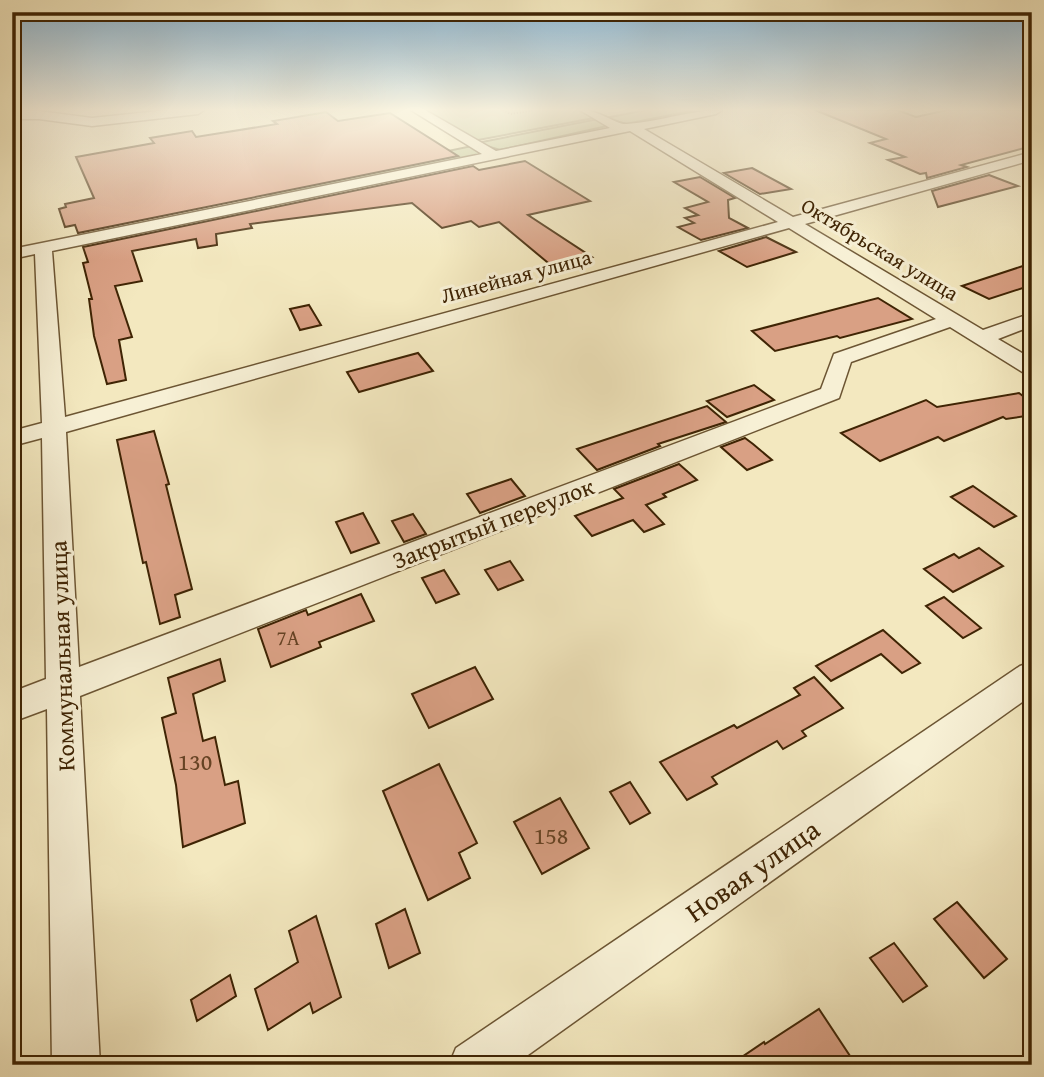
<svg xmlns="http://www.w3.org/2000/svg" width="1044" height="1077" font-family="'Gentium Book Plus',serif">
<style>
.green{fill:#bbc591;stroke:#7d744a;stroke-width:2}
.building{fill:#d9a084;stroke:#3f2404;stroke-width:2}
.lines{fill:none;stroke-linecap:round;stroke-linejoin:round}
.minor-casing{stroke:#6c5533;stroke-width:3}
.path{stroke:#3f2404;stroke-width:2;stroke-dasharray:1 2;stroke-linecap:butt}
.minor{fill:#f7f0d5;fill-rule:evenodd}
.labels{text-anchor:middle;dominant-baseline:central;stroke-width:6;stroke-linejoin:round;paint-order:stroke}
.far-street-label{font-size:21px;fill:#3f2404;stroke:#f7f0d5}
.number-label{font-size:21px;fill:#664324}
.street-label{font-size:24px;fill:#3f2404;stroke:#f7f0d5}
.near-number-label{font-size:24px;fill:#664324}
.near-street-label{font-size:28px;fill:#3f2404;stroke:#f7f0d5}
</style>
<rect width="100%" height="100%" fill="#f3e8bf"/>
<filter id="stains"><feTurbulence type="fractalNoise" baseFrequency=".00286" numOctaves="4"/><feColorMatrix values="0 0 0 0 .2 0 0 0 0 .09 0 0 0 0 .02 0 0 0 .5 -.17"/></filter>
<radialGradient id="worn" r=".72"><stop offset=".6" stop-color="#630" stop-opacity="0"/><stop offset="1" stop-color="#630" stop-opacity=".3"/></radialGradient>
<!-- green -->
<g class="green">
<path d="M421 110H578L594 118 473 141Z"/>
<path d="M646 110H695L626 124 605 118Z"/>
<path d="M598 119 607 126 500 150 477 143Z"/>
<path d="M472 146 480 152 477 156 275 196 261 193 262 189Z"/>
</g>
<!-- building -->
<g class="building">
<path d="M815 110H897L916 117 947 110H1032V146L961 165 967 167 927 178 926 173 920 174 888 160 905 157 870 143 886 139Z"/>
<path d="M326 112 338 121 390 113 458 156 78 233 75 225 65 227 59 209 66 207 65 204 94 198 76 157 154 143 150 138 192 131 196 137 277 124 273 121Z"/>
<path d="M525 161 590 201 528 215 592 257 553 267 499 222 479 227 471 221 442 228 412 203 250 224 252 228 216 234 217 245 198 248 196 239 132 251 142 281 115 286 132 337 119 340 126 380 107 384 94 336 89 299H92L83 263 88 262 83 247 473 166 479 170Z"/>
<path d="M752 168 791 189 760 194 724 173Z"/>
<path d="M989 175 1018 186 938 207 932 191Z"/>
<path d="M700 177 735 198 728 200 729 218 748 228 701 240 678 227 694 223 685 218 698 215 685 208 708 202 674 182Z"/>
<path d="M766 237 796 252 747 267 719 251Z"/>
<path d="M1032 263V285L989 299 962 286Z"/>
<path d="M878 298 912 319 840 338 837 336 775 351 752 331Z"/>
<path d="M309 305 321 325 300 330 290 309Z"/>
<path d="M418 353 433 371 359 392 347 372Z"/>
<path d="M754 385 774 400 727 417 707 401Z"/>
<path d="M1019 393 1032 403V415L1006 419 1003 417 944 441 938 437 880 461 841 433 926 400 937 407Z"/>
<path d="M707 406 726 422 658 444 660 446 597 470 577 449Z"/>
<path d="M154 431 169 484 166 485 192 589 175 595 180 617 160 624 146 562 143 563 117 440Z"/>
<path d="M745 438 753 444 772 460 747 470 721 447Z"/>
<path d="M679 464 697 480 663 494 666 497 646 505 664 524 644 532 633 520 592 536 575 516 623 498 614 489Z"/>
<path d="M511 479 525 496 480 513 467 494Z"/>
<path d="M973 486 1016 516 994 527 951 497Z"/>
<path d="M363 513 379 543 351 553 336 522Z"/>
<path d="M413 514 426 534 404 542 392 521Z"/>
<path d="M979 548 1003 566 953 592 924 569 954 554 959 558Z"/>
<path d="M510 561 523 580 498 590 485 570Z"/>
<path d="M444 570 459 594 436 603 422 578Z"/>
<path d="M361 594 374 621 319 642 321 647 271 667 258 629 306 610 308 615Z"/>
<path d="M944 597 981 628 963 638 926 606Z"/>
<path d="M883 630 920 663 902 673 881 654 831 681 816 666Z"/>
<path d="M220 659 225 681 193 694 203 741 215 737 225 785 238 781 245 823 183 847 176 785 162 718 176 713 168 678Z"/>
<path d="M475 667 493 699 429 728 412 694Z"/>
<path d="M814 677 843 708 802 731 806 736 783 749 777 741 712 777 717 784 687 800 660 762 734 725 737 728 800 695 794 688Z"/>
<path d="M439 764 477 843 459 853 470 878 428 900 383 791Z"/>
<path d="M630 782 650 813 630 824 610 792Z"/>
<path d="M560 798 589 848 542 874 514 822Z"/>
<path d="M957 902 1007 959 984 978 934 919Z"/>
<path d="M405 909 420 953 389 968 376 924Z"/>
<path d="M316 916 341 997 313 1013 310 1003 268 1030 255 989 298 962 289 931Z"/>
<path d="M894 943 927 986 903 1002 870 958Z"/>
<path d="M230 975 236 996 197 1021 191 1000Z"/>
<path d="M819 1009 856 1065H730L764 1042 765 1044Z"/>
</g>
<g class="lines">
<!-- minor casing -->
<g class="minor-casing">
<g id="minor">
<path d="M168 110H204L198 114 92 126 39 119H12V111H39L92 118Z"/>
<path d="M411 110H425L496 151 610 128 580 110C601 110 615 125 627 124 659 122 689 110 722 110L716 114 644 129 793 217 1032 152V160L805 224 983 330 1032 313V326L998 339 1032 359V374L1024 373 950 327 851 362 839 398 80 696 100 1065H52L47 709 12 722V692L46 679 42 438 12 446V431L42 423 35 254 12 259V249L482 154ZM630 131 778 222 65 417 52 251ZM789 228 936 319 834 354 821 389 79 667 66 432Z"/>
<path d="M1032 662V695L514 1065H449L456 1048 1020 666Z"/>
</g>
</g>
<!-- path -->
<path class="path" d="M503 110 510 114 535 110"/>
<!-- minor -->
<use href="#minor" class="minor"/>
</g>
<!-- sky -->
<linearGradient id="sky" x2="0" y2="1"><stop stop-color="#8bb8d7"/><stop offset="0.42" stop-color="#faf5e2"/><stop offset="1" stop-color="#faf5e2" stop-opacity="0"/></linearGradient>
<rect width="1044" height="261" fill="url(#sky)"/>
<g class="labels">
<!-- far-street labels -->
<g class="far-street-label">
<text transform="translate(880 249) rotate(31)">Октябрьская улица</text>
<text transform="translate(516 276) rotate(-15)">Линейная улица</text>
</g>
<!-- number labels -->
<g class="number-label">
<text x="288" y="637">7А</text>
</g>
<!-- street labels -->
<g class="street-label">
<text transform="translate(493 523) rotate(-21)">Закрытый переулок</text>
<text transform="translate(62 656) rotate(-92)">Коммунальная улица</text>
</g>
<!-- near-number labels -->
<g class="near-number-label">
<text x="195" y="761">130</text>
<text x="551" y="835">158</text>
</g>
<!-- near-street labels -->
<g class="near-street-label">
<text transform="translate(752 870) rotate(-35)">Новая улица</text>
</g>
</g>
<!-- margin -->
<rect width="1044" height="1077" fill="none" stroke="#f3e8bf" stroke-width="42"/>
<rect x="14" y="14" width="1016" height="1049" fill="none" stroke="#3f2404" stroke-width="3.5"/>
<rect x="21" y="21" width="1002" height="1035" fill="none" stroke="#3f2404" stroke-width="2"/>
<rect width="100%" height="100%" filter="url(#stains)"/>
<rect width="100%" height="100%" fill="url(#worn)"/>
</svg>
